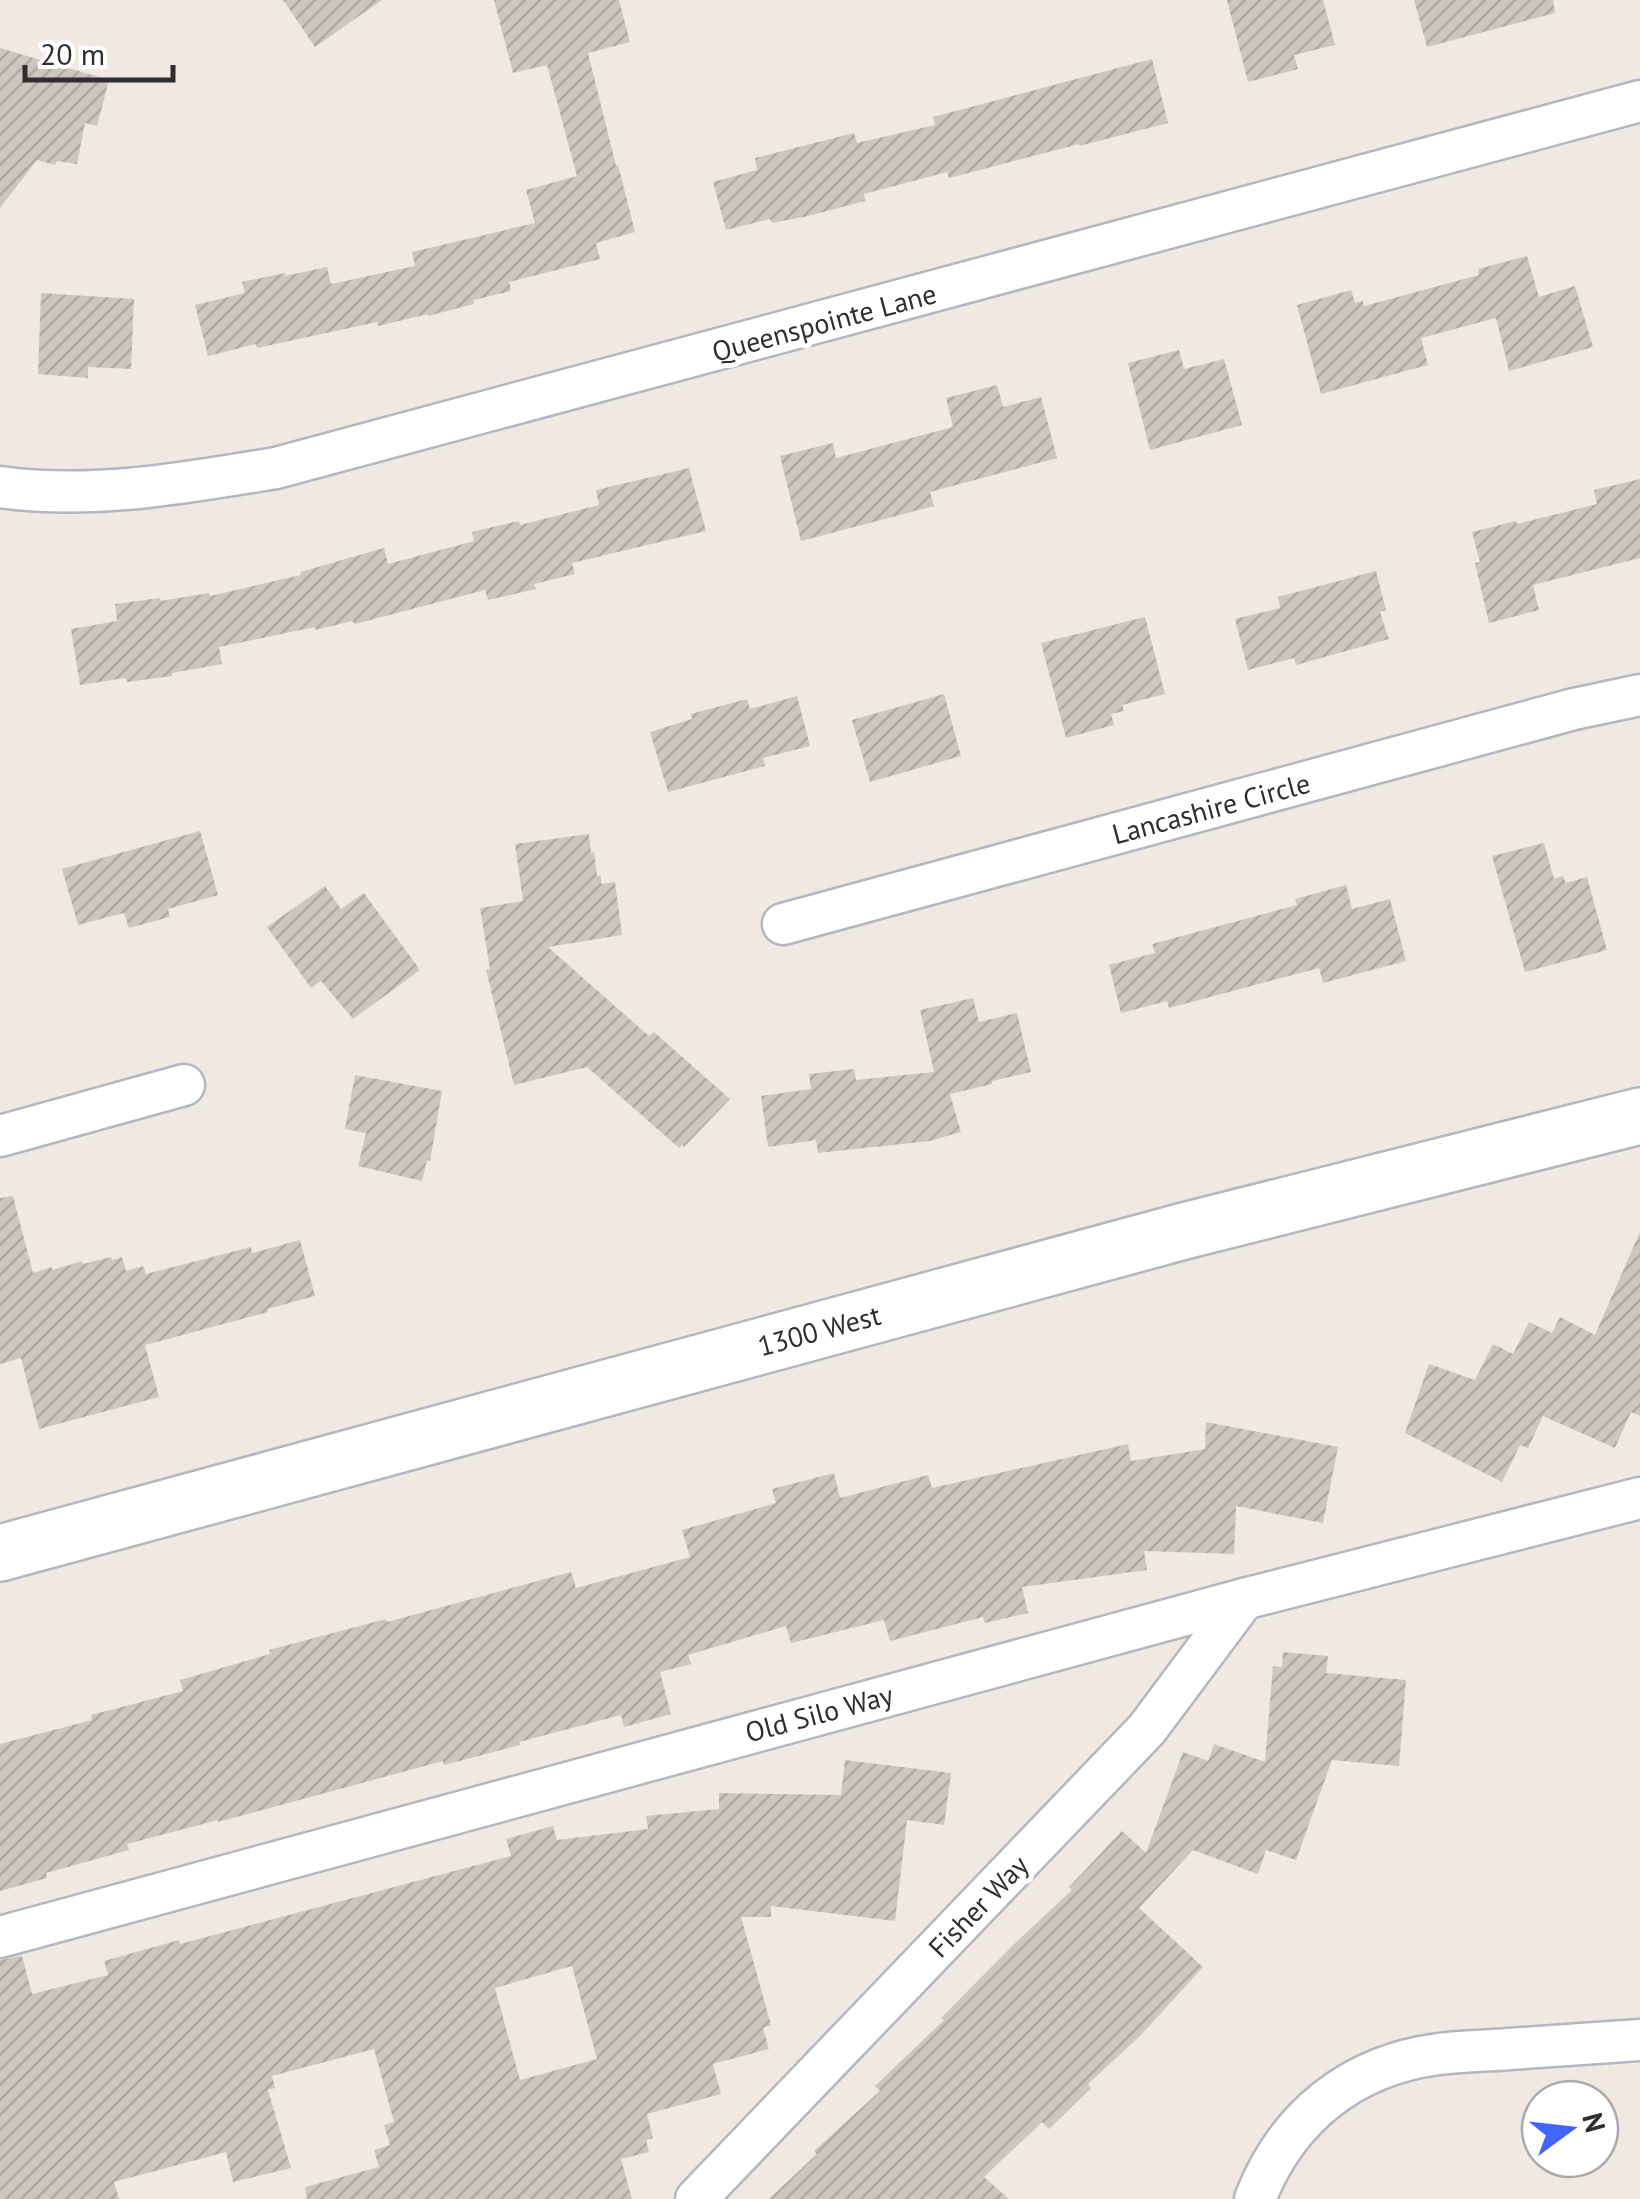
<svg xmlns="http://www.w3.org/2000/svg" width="1640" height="2199" font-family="'PT Sans',sans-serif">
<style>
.building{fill:url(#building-hatch);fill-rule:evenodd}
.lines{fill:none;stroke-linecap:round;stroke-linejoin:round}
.street-casing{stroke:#b4b7c1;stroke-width:45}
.secondary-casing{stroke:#b4b7c1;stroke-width:60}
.street{stroke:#fff;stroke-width:40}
.secondary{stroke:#fff;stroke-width:55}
.labels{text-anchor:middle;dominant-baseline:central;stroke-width:10;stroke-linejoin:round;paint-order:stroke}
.street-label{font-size:28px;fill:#2e2e2e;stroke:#fff}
</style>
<defs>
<pattern id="building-hatch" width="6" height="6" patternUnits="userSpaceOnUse" patternTransform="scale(2.5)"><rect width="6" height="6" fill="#cbc7bf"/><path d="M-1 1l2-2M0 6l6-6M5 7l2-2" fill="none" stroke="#afaba4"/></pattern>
</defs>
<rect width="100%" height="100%" fill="#efe9e1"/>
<!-- building -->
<g class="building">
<path d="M283 0H382L315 47Z"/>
<path d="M494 0H619L630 42 588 53 616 166 618 165 635 232 596 243 600 259 509 282 511 291 474 300V304L428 316V314L378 326 377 322 257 348 256 344 208 356 195 305 245 293 242 282 285 273V276L327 267 331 284 415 266 412 252 535 223 526 190 577 176 547 65 513 73Z"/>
<path d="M1227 0H1323L1335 45 1294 55 1298 69 1248 82Z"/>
<path d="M1414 0H1553L1555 13 1427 47Z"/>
<path d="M0 48 109 80 97 126 85 123 77 164 57 161 55 165 37 160 0 208Z"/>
<path d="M1152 59 1168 123 1079 146V144L949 178 947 172 864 194 865 201 808 216 772 223 770 219 726 230 713 182 757 170 755 158 854 133 857 143 935 125 933 117Z"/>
<path d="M1527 256 1539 297 1575 286 1593 347 1509 371 1496 318 1421 338 1428 365 1321 394 1297 305 1351 290 1355 303 1363 301 1364 306 1479 275 1478 269Z"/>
<path d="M41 293 134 299 131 369 88 367V378L38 374Z"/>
<path d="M1179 350 1184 369 1224 359 1242 425 1150 450 1128 363Z"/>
<path d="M997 385 1003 407 1041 397 1057 458 930 492 934 506 801 541 780 456 833 443 836 458 953 427 946 398Z"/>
<path d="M689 468 706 531 572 563 575 574 534 584 536 589 488 600 485 590 355 624 352 621 316 630 315 627 219 647 222 664 172 673V676L127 682 125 678 80 685 71 629 117 621 115 604 160 598 161 601 209 593 210 596 301 575 300 572 384 548 388 564 474 541 472 532 519 521 520 525 599 505 596 490Z"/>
<path d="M1640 479V558L1533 585 1539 610 1489 623 1475 563 1480 562 1472 532 1516 521 1517 524 1597 504 1594 490Z"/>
<path d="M1376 571 1386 610 1380 612 1389 639 1296 665 1294 658 1248 670 1235 619 1280 608 1278 597Z"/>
<path d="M1145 617 1165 694 1122 705 1124 711 1111 714 1114 725 1066 738 1041 643Z"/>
<path d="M944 694 961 756 870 782 852 720Z"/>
<path d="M797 696 810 746 763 758 765 766 668 792 650 732 692 719 691 714 747 699 750 709Z"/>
<path d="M200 831 218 895 168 909 170 917 129 928 124 913 78 925 62 869Z"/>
<path d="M589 834 591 853 594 852 597 876H601V884L615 882 622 935 548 947 649 1036 654 1032 730 1099 684 1147 682 1145 679 1148 587 1067 514 1085 486 970 490 969 480 908 523 901 515 844Z"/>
<path d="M1544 843 1554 879 1563 876 1566 883 1587 877 1607 950 1525 972 1492 856Z"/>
<path d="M1346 885 1352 909 1390 899 1406 961 1323 983 1319 968 1169 1008 1167 1001 1121 1013 1109 965 1155 953 1152 944 1297 905 1295 899Z"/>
<path d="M325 886 341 909 364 893 420 970 353 1019 321 981 311 988 267 927Z"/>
<path d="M973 998 979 1022 1017 1013 1031 1072 992 1081V1084L950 1094 961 1132 930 1141 818 1153 816 1140 768 1147 761 1096 811 1089 809 1074 854 1069 856 1080 934 1072 920 1010Z"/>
<path d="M355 1075 442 1091 430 1161 427 1160 422 1181 358 1166 366 1133 345 1129Z"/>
<path d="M13 1196 33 1273 51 1267 53 1270 82 1261 83 1264 111 1257 112 1260 122 1257 126 1271 143 1266 146 1274 251 1247 252 1253 300 1240 315 1296 267 1309 268 1312 145 1345 159 1397 39 1429 21 1358 0 1364V1198Z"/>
<path d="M1640 1232V1416L1631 1412 1615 1448 1543 1416 1528 1448 1520 1445 1502 1482 1405 1433 1429 1364 1475 1380 1493 1344 1513 1354 1529 1322 1552 1333 1560 1317 1595 1335Z"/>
<path d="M1206 1422 1338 1447 1323 1523 1236 1506 1234 1554 1144 1551 1147 1570 1022 1587 1028 1613 985 1623 983 1617 890 1641 884 1620 791 1643 786 1626 688 1655 691 1664 660 1672 671 1714 624 1727 621 1715 519 1742 520 1745 444 1765 443 1761 218 1822V1820L127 1844 129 1850 46 1873 47 1878 0 1891V1744L92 1720 91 1715 183 1691 180 1680 270 1654 269 1650 386 1619 387 1622 571 1572 576 1588 690 1557 682 1530 776 1503 772 1489 834 1473 840 1498 928 1475 932 1488 1128 1444 1131 1461 1205 1449Z"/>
<path d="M1283 1652 1328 1656 1326 1673 1406 1680 1399 1766 1332 1760 1296 1860 1266 1850 1258 1874 1193 1850 1139 1908 1203 1967 1141 2035 1088 2084 1091 2088 1049 2129 1042 2122 984 2177 1009 2199H769L817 2154 814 2151 880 2091 875 2086 944 2020 941 2018 1013 1945 1072 1890 1069 1887 1122 1831 1146 1853 1183 1752 1208 1761 1214 1744 1265 1762 1273 1666 1282 1667Z"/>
<path d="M845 1760 951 1773 944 1825 907 1820 895 1921 771 1906V1917H741L771 2025 763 2028 769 2049 713 2064 721 2094 647 2114 653 2138 646 2140 649 2152 621 2159 632 2199H307L305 2187 379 2167 374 2150 390 2145 384 2125 394 2122 374 2049 272 2076 275 2088 268 2090 291 2168 233 2182 226 2152 114 2182 119 2199H0V1960L22 1956 32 1994 108 1975 104 1961 179 1940 180 1944 511 1856 506 1839 553 1826 557 1840 648 1829 646 1816 719 1809V1793L841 1795ZM572 1966 597 2059 520 2080 495 1988Z"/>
</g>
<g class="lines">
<!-- street casing -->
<g class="street-casing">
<g id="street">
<path d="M0 487C92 500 185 483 276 468L1640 101"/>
<path d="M783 924 1574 709 1640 695"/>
<path d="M0 1136 184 1085"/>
<path d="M0 1937 1244 1599 1640 1498"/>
<path d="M696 2199 1147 1729 1244 1599"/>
<path d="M1255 2199C1287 2117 1352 2065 1439 2054 1462 2051 1486 2051 1509 2049 1553 2046 1596 2043 1640 2040"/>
</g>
</g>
<!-- secondary casing -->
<g class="secondary-casing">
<path id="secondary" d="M0 1553 1184 1231 1640 1116"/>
</g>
<!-- street -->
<use href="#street" class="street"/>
<!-- secondary -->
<use href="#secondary" class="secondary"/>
</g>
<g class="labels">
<!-- street labels -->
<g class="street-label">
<text transform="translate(824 322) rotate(-15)">Queenspointe Lane</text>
<text transform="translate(1211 808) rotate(-15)">Lancashire Circle</text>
<text transform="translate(819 1330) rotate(-15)">1300 West</text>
<text transform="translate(819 1713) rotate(-15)">Old Silo Way</text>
<text transform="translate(978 1906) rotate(-46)">Fisher Way</text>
</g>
</g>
<!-- north arrow -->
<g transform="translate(1570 2129) rotate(75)"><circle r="48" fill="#ffffff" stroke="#ababab" stroke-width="2.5"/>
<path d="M0-8L18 38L0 25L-18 38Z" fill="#4264fb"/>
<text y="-15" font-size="28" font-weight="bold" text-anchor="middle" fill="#2e2e2e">N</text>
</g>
<!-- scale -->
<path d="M25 65v15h148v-15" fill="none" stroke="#2e2e2e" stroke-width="5"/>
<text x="40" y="65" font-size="30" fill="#2e2e2e" stroke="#ffffff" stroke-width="8" paint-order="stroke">20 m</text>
</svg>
